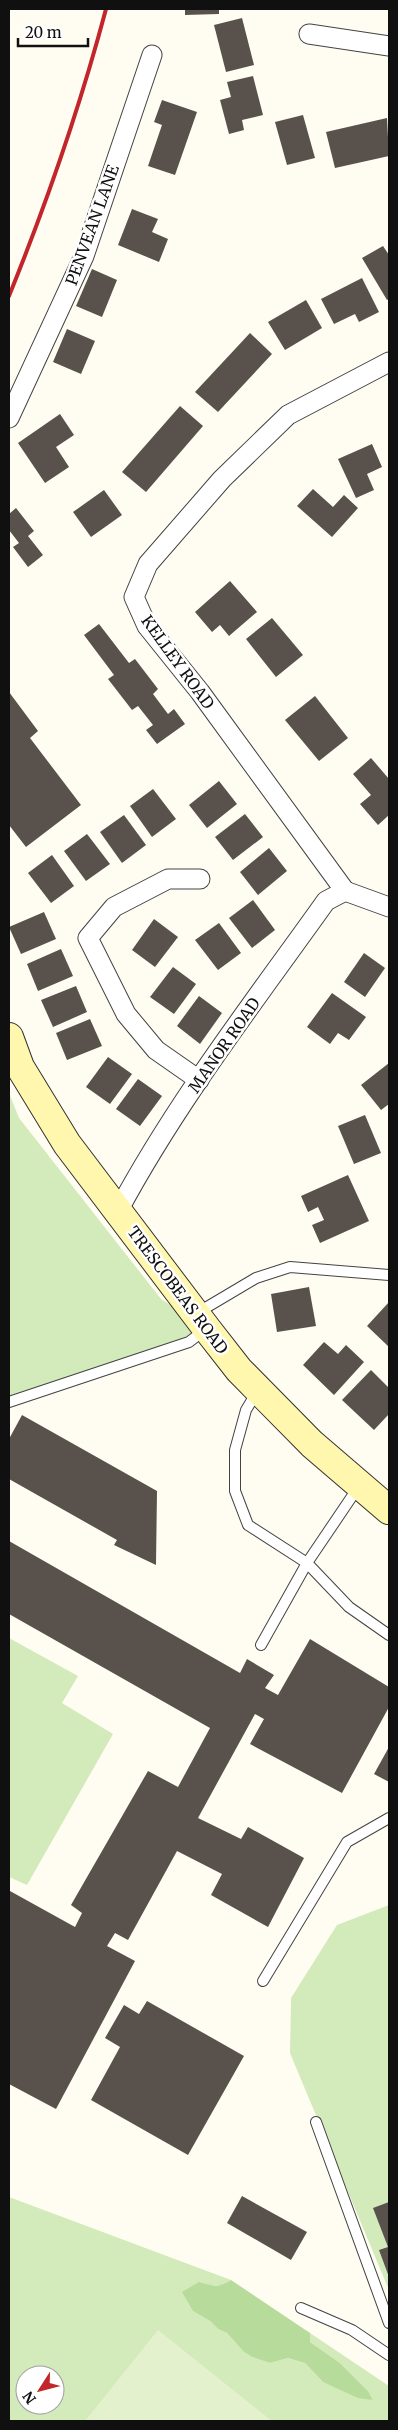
<svg xmlns="http://www.w3.org/2000/svg" width="398" height="2430" font-family="Merriweather,serif">
<style>
.green{fill:#d3eabb;fill-rule:evenodd}
.forest{fill:#b7db9a}
.pitch{fill:#e4f1cd}
.building{fill:#58514c}
.lines{fill:none;stroke-linecap:round;stroke-linejoin:round}
.lane-casing{stroke:#434343;stroke-width:12}
.street-casing{stroke:#434343;stroke-width:21}
.secondary-casing{stroke:#323232;stroke-width:30}
.lane{stroke:#fff;stroke-width:10}
.street{stroke:#fff;stroke-width:19}
.secondary{stroke:#fff7ad;stroke-width:28}
.rail{stroke:#c2262b;stroke-width:4}
.labels{text-anchor:middle;dominant-baseline:central;stroke-width:5;stroke-linejoin:round;paint-order:stroke}
.street-label{font-size:16px;fill:#101010;stroke:#fff}
</style>
<rect width="100%" height="100%" fill="#fffdf2"/>
<!-- green -->
<g class="green">
<path d="M9 1093 19 1118 161 1299 207 1329 9 1401Z"/>
<path d="M9 1638 78 1676 62 1703 113 1734 27 1885 9 1877Z"/>
<path d="M389 1905V2290L290 2053 291 1998 337 1925Z"/>
<path d="M9 2197 231 2280 224 2285H208L193 2311 210 2321 218 2329 227 2333 244 2352 252 2357 270 2363 288 2358 305 2363 323 2382 373 2400 368 2391 340 2363 310 2342V2333L389 2386V2421H9ZM25 2375H55V2405H25Z"/>
</g>
<!-- forest -->
<path class="forest" d="M231 2280 310 2333V2342L340 2363 368 2391 373 2400 358 2398 323 2382 305 2363 288 2358 270 2363 252 2357 244 2352 227 2333 218 2329 210 2321 193 2311 182 2292 199 2282C212 2286 220 2288 231 2280Z"/>
<!-- pitch -->
<path class="pitch" d="M158 2330 272 2421H85Z"/>
<!-- building -->
<g class="building">
<path d="M185 9H219V14L185 15Z"/>
<path d="M242 18 254 65 226 72 214 25Z"/>
<path d="M253 76 263 115 242 120 244 130 229 134 220 100 231 97 227 82Z"/>
<path d="M162 100 197 112 175 175 148 166 162 125 154 122Z"/>
<path d="M303 115 315 158 287 165 275 122Z"/>
<path d="M387 118 389 156 335 168 326 132Z"/>
<path d="M132 209 158 219 152 232 168 239 159 262 118 245Z"/>
<path d="M383 246 389 255V299L387 300 362 258Z"/>
<path d="M92 269 117 280 102 317 76 306Z"/>
<path d="M362 278 379 312 359 322 355 314 334 324 321 299Z"/>
<path d="M306 300 322 328 285 350 268 322Z"/>
<path d="M67 329 95 341 81 374 53 362Z"/>
<path d="M250 333 272 354 218 412 195 392Z"/>
<path d="M180 406 203 426 146 492 122 472Z"/>
<path d="M60 414 74 435 56 447 69 467 45 483 18 443Z"/>
<path d="M372 444 382 467 367 474 374 490 356 498 338 459Z"/>
<path d="M313 489 333 507 344 495 358 508 332 537 297 506Z"/>
<path d="M104 490 122 515 91 537 73 512Z"/>
<path d="M16 508 34 531 28 536 43 555 28 567 13 547 19 543 9 530V514Z"/>
<path d="M230 581 257 612 229 636 220 625 212 632 195 612Z"/>
<path d="M272 618 303 655 276 677 246 639Z"/>
<path d="M99 624 129 663 135 659 158 689 153 694 168 714 174 709 185 724 157 744 146 730 153 725 138 706 132 710 108 679 114 675 84 635Z"/>
<path d="M9 692 38 731 30 738 81 805 26 847 9 825Z"/>
<path d="M315 696 348 738 319 761 285 720Z"/>
<path d="M371 758 389 779V815L378 825 360 804 371 795 353 774Z"/>
<path d="M219 781 237 804 207 828 189 805Z"/>
<path d="M153 789 176 819 152 837 130 806Z"/>
<path d="M245 814 263 837 233 860 215 837Z"/>
<path d="M124 815 146 845 122 863 100 832Z"/>
<path d="M87 834 110 864 86 881 64 851Z"/>
<path d="M269 848 287 871 258 895 240 872Z"/>
<path d="M52 855 74 886 51 903 28 873Z"/>
<path d="M253 900 275 930 252 948 229 918Z"/>
<path d="M44 912 56 939 21 954 9 927Z"/>
<path d="M154 919 178 937 155 967 132 950Z"/>
<path d="M219 923 241 953 218 970 195 940Z"/>
<path d="M61 949 73 976 38 991 27 964Z"/>
<path d="M364 953 385 968 365 997 344 982Z"/>
<path d="M173 967 196 984 174 1014 150 997Z"/>
<path d="M76 986 87 1012 53 1027 41 1000Z"/>
<path d="M332 993 366 1017 349 1040 338 1033 330 1044 307 1027Z"/>
<path d="M199 996 222 1013 200 1044 177 1026Z"/>
<path d="M90 1019 102 1046 67 1060 56 1033Z"/>
<path d="M108 1057 132 1074 110 1104 86 1087Z"/>
<path d="M389 1063V1104L381 1110 361 1085Z"/>
<path d="M138 1079 162 1096 140 1126 116 1109Z"/>
<path d="M365 1115 381 1153 354 1164 338 1126Z"/>
<path d="M348 1175 369 1221 320 1243 312 1225 324 1220 318 1207 308 1212 301 1196Z"/>
<path d="M309 1287 316 1326 277 1332 271 1294Z"/>
<path d="M389 1302V1347L367 1326Z"/>
<path d="M324 1342 338 1354 346 1345 364 1362 334 1395 303 1365Z"/>
<path d="M371 1370 389 1388V1414L374 1430 342 1400Z"/>
<path d="M22 1415 157 1491 156 1565 114 1545 117 1540 9 1479V1439Z"/>
<path d="M9 1541 240 1673 247 1659 274 1675 265 1688 278 1695 310 1639 389 1687V1707L342 1793 250 1744 264 1719 255 1714 198 1818 241 1839 248 1827 304 1858 268 1927 211 1895 222 1874 177 1851 128 1940 115 1933 107 1946 135 1961 56 2109 9 2084V1893L10 1891 75 1927 82 1913 71 1905 148 1771 178 1787 210 1728 9 1614Z"/>
<path d="M389 1747V1782L374 1774Z"/>
<path d="M147 2001 244 2056 188 2155 91 2100 120 2047 105 2038 124 2005 139 2014Z"/>
<path d="M242 2196 307 2232 291 2260 227 2223Z"/>
<path d="M389 2202V2277L379 2250 388 2247 373 2208Z"/>
</g>
<g class="lines">
<!-- lane casing -->
<g class="lane-casing">
<g id="lane">
<path d="M197 1313 256 1278 290 1267 389 1275"/>
<path d="M258 1390 246 1410 235 1450V1491L248 1525 307 1563 349 1607 389 1635"/>
<path d="M9 1402 189 1342 206 1329"/>
<path d="M261 1645 307 1563 359 1486"/>
<path d="M263 1981 347 1842 389 1818"/>
<path d="M316 2122 389 2323"/>
<path d="M301 2308 352 2330 389 2355"/>
</g>
</g>
<!-- street casing -->
<g class="street-casing">
<g id="street">
<path d="M309 34 389 46"/>
<path d="M9 418 84 256 152 55"/>
<path d="M345 891 200 692 147 626 134 597 148 564 222 479 288 415 389 362"/>
<path d="M345 891 389 907"/>
<path d="M199 1080 156 1050 126 1014 88 938 114 907 168 879H200"/>
<path d="M118 1211C177 1101 254 1002 326 901L345 891"/>
</g>
</g>
<!-- secondary casing -->
<g class="secondary-casing">
<path id="secondary" d="M9 1037 20 1067 67 1144 207 1329 239 1370 312 1444 389 1510"/>
</g>
<!-- lane -->
<use href="#lane" class="lane"/>
<!-- street -->
<use href="#street" class="street"/>
<!-- secondary -->
<use href="#secondary" class="secondary"/>
<!-- rail -->
<path class="rail" d="M9 296C47 202 80 107 106 9"/>
</g>
<g class="labels">
<!-- street labels -->
<g class="street-label">
<text transform="translate(92 225) rotate(-70)">PENVEAN LANE</text>
<text transform="translate(178 662) rotate(54)">KELLEY ROAD</text>
<text transform="translate(224 1045) rotate(-55)">MANOR ROAD</text>
<text transform="translate(178 1290) rotate(53)">TRESCOBEAS ROAD</text>
</g>
</g>
<!-- border -->
<rect width="398" height="2430" fill="none" stroke="#101010" stroke-width="20"/>
<!-- north arrow -->
<g transform="translate(40 2390) rotate(234)"><circle r="24" fill="#ffffff" stroke="#9f9f9f"/>
<path d="M0-4L9 19L0 12L-9 19Z" fill="#c2262b"/>
<text y="-8" font-size="14" font-weight="bold" text-anchor="middle" fill="#101010">N</text>
</g>
<!-- scale -->
<path d="M18 38v8h70v-8" fill="none" stroke="#101010" stroke-width="2.5"/>
<text x="25" y="38" font-size="15" fill="#101010" stroke="#ffffff" stroke-width="4" paint-order="stroke">20 m</text>
</svg>
